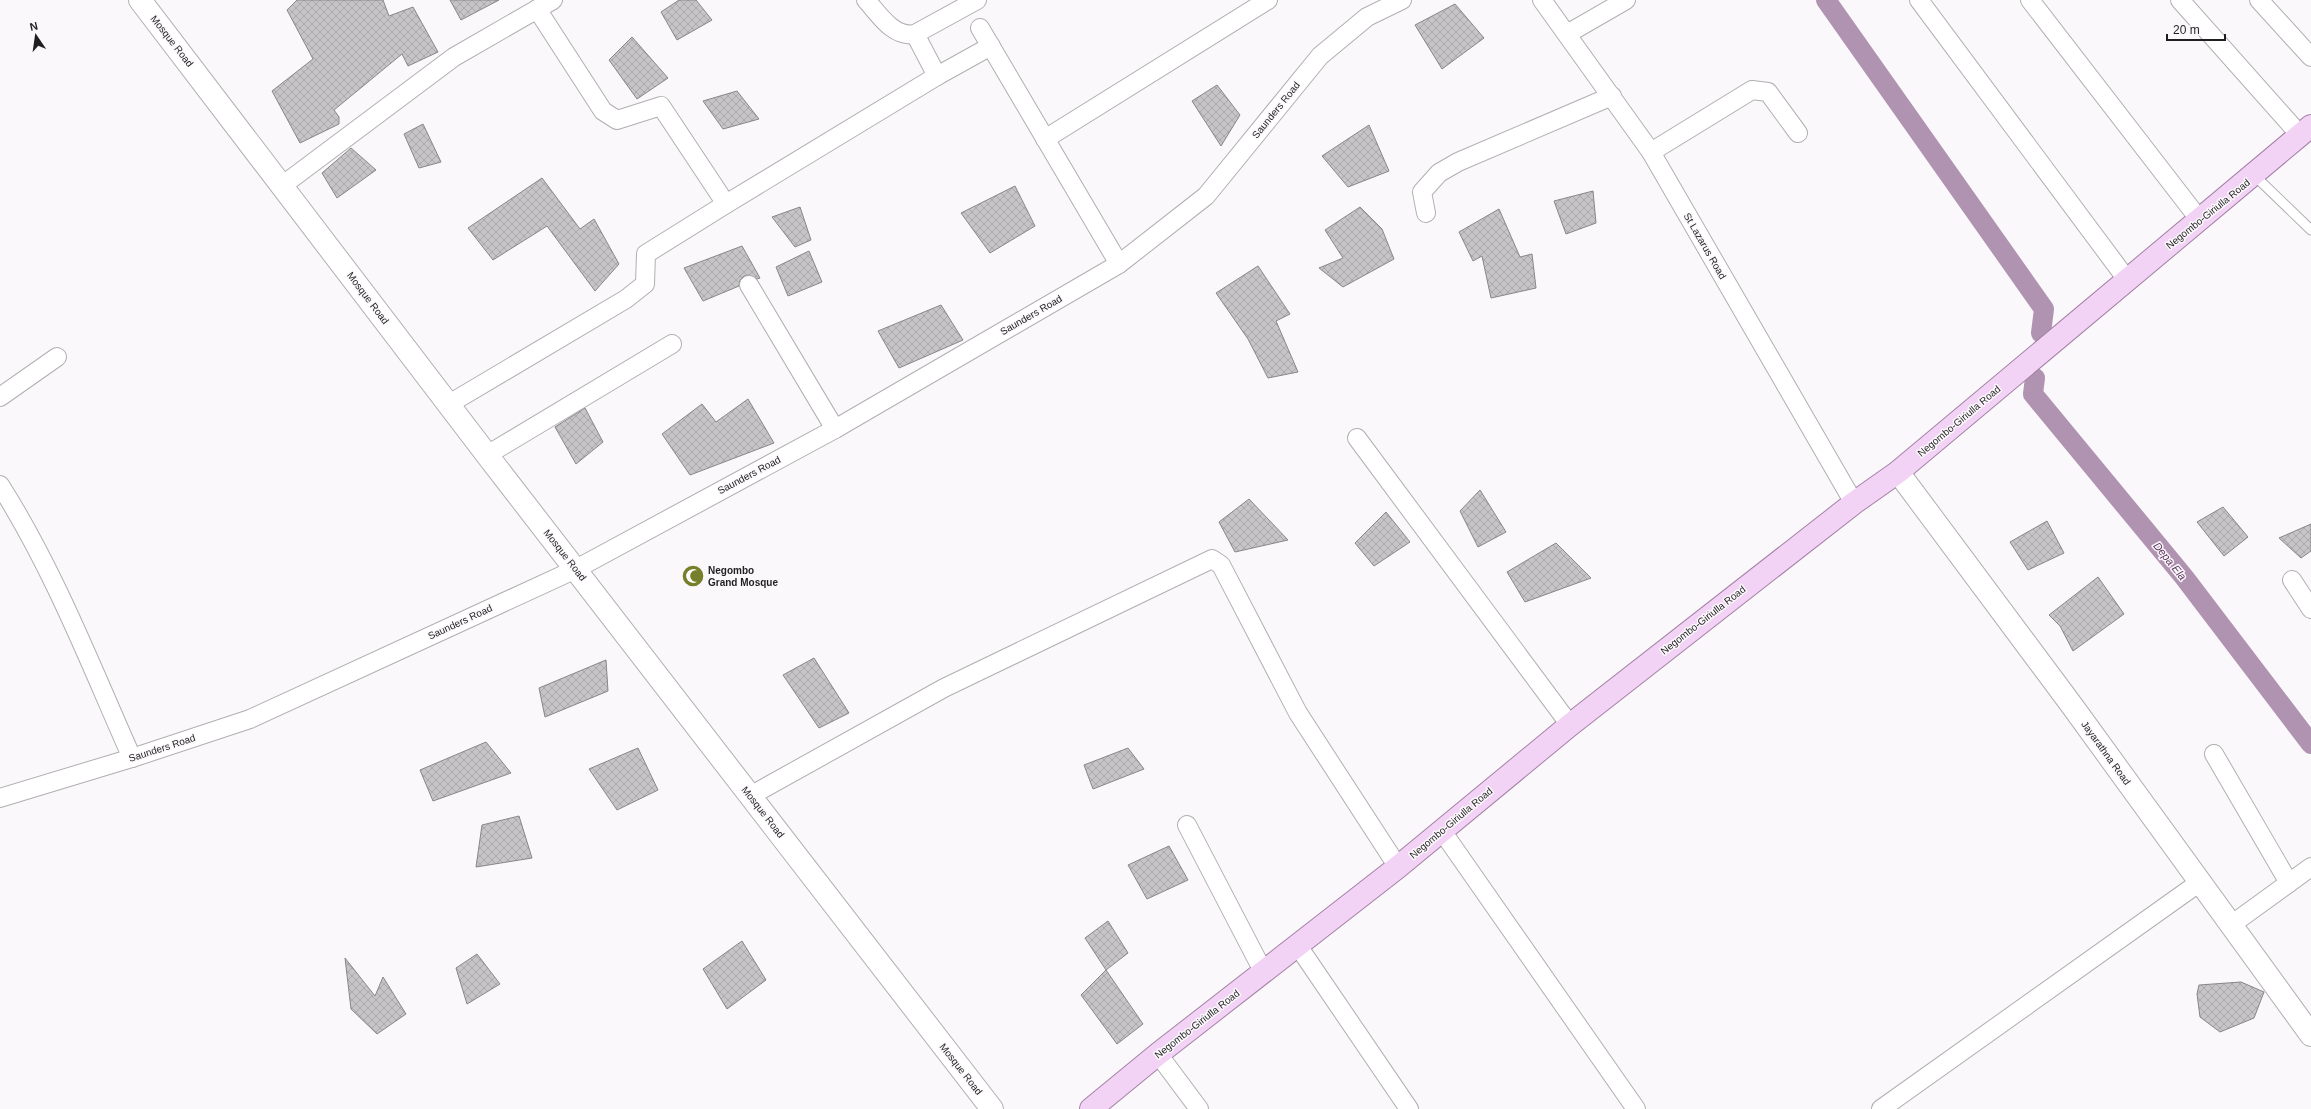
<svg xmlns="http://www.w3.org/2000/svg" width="2311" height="1109" font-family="Helvetica,sans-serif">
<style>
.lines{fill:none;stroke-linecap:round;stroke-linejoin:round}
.canal{stroke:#b093b1;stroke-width:20}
.building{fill:url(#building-cross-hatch);stroke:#888688}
.service-casing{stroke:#b1afb1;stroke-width:11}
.minor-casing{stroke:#b1afb1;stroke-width:20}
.tertiary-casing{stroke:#b1afb1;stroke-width:24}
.primary-casing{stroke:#a481a6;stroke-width:24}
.service{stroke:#fff;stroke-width:9}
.minor{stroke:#fff;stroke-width:18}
.tertiary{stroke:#fff;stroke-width:22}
.primary{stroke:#f3d3f5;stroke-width:22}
.labels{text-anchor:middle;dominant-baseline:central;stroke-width:3;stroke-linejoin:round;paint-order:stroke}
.street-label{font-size:10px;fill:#201f20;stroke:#fbf8fb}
.poi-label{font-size:10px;font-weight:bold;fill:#201f20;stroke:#fbf8fb;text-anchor:start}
.water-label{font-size:11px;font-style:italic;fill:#5e3660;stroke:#fbf8fb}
</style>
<defs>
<pattern id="building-cross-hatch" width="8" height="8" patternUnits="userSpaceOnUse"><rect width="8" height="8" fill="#c7c4c7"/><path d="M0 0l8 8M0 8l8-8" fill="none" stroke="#aba8ab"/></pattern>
</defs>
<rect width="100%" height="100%" fill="#fbf8fb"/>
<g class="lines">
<!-- canal -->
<g class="canal">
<path d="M1826 0 2044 309 2041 333"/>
<path d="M2035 378 2033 394 2184 577 2311 744"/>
</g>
</g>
<!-- building -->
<g class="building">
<path d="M297 0H383L389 16 413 7 438 52 408 66 402 54 334 110 339 117V124L300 143 272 91 313 59 287 10Z"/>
<path d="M450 0H499L461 20Z"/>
<path d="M679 0H696L712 20 677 40 661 12Z"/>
<path d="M1455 4 1484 38 1442 69 1415 25Z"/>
<path d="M632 37 668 78 637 99 609 60Z"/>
<path d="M1217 85 1240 115 1221 146 1192 101Z"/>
<path d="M737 91 759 119 723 129 703 101Z"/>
<path d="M423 124 441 162 419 168 404 134Z"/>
<path d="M1369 125 1389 171 1348 187 1322 156Z"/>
<path d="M351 148 376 170 337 198 322 173Z"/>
<path d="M542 178 580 229 594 219 619 264 595 291 547 226 493 260 468 228Z"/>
<path d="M1015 186 1035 226 990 253 961 213Z"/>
<path d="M1593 191 1596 223 1566 234 1554 201Z"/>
<path d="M800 207 811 240 795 247 772 217Z"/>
<path d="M1360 207 1382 229 1394 259 1343 287 1319 268 1343 258 1325 230Z"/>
<path d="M1499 209 1520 257 1532 254 1536 288 1491 298 1482 256 1473 261 1459 232Z"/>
<path d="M742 246 760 278 757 279 749 275 744 276 740 280 739 286 703 301 684 268Z"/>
<path d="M809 251 822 282 788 296 776 267Z"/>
<path d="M1258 266 1290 314 1276 321 1298 372 1268 378 1248 339 1216 293Z"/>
<path d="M941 305 963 340 899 368 878 331Z"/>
<path d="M748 399 774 443 690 475 662 434 702 404 716 422Z"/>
<path d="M585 408 603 442 576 464 555 427Z"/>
<path d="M1480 490 1506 532 1478 547 1460 511Z"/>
<path d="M1249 499 1288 540 1235 552 1219 522Z"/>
<path d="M2223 507 2248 537 2224 556 2197 522Z"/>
<path d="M1386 512 1410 542 1374 566 1355 543Z"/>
<path d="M2047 521 2064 553 2028 570 2010 542Z"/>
<path d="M2311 524V551L2301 558 2279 538Z"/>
<path d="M1556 543 1591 578 1525 602 1507 572Z"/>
<path d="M2098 577 2124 614 2073 651 2060 626 2049 615Z"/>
<path d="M814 658 849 713 819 728 783 675Z"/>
<path d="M606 660 608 691 545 717 539 688Z"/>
<path d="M486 742 511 773 433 801 420 770Z"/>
<path d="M638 748 658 790 617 810 589 769Z"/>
<path d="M1128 748 1144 769 1093 789 1084 765Z"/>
<path d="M519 816 532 858 476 867 482 825Z"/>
<path d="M1169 846 1188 880 1147 899 1128 865Z"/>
<path d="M1108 921 1128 953 1106 970 1085 938Z"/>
<path d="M742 941 766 980 727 1009 703 969Z"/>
<path d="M477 954 500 984 467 1004 456 968Z"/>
<path d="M345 958 375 996 383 977 406 1014 377 1034 351 1009Z"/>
<path d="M1106 970 1143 1024 1117 1044 1081 995Z"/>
<path d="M2241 982 2264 992 2254 1018 2220 1032 2200 1017 2197 994 2199 985Z"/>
</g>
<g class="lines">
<!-- service casing -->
<g class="service-casing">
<path id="service" d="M2254 175 2311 230"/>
</g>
<!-- minor casing -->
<g class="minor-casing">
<g id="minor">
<path d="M866 0C879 14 893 38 915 34L977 0"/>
<path d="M1542 0 1651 152 1854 503"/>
<path d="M1919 0 2128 281"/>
<path d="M2030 0 2199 219"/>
<path d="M2180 0 2300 135"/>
<path d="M2259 0 2311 57"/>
<path d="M537 9 603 111 617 120 661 106 726 204"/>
<path d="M980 28 1119 264"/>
<path d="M1567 34 1626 0"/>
<path d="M937 76 991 46"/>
<path d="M1045 139 1268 0"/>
<path d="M1651 152 1752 90 1768 92 1798 133"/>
<path d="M283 185 454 57 553 0"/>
<path d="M1426 213 1422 192 1439 173 1458 162 1612 96"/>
<path d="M749 285 835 429"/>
<path d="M0 397 57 357"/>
<path d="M449 404 626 299 645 284 646 254 726 204 937 76 915 34"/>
<path d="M1357 438 1570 725"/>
<path d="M487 455 672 344"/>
<path d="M0 485C54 570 91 666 132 758"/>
<path d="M2292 580 2311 609"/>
<path d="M2214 754 2289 883"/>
<path d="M750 796 944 688 1212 559 1221 565 1298 713 1398 867"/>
<path d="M0 798 132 758 250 719 576 569 835 429 1119 264 1206 196 1320 56 1367 17 1402 0"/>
<path d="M1187 825 1264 973"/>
<path d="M1442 831 1636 1109"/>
<path d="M2231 925 2311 867"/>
<path d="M1298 946 1409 1109"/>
<path d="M1158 1054 1199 1109"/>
<path d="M1881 1109 2200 882"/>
</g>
</g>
<!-- tertiary casing -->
<g class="tertiary-casing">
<g id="tertiary">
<path d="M140 0 487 455 992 1109"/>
<path d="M1898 472 2073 707 2311 1035"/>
</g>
</g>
<!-- primary casing -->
<g class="primary-casing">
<path id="primary" d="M1091 1109 1158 1054 1398 867 1570 725 1854 503 1898 472 2311 126"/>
</g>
<!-- service -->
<use href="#service" class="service"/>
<!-- minor -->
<use href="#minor" class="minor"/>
<!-- tertiary -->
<use href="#tertiary" class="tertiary"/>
<!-- primary -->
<use href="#primary" class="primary"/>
</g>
<!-- icons -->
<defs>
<g id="mosque-disc" transform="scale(1.15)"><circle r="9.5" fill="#767f2a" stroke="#fbf8fb"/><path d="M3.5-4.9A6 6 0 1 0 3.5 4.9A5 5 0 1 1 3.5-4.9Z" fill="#fff"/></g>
</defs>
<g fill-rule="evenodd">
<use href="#mosque-disc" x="693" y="576"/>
</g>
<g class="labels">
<!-- street labels -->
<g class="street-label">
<text transform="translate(172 41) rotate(52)">Mosque Road</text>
<text transform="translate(1276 110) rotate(-51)">Saunders Road</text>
<text transform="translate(2208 214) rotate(-39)">Negombo-Giriulla Road</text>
<text transform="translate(1705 246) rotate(60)">St Lazarus Road</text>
<text transform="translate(368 298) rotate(53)">Mosque Road</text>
<text transform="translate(1031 315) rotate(-30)">Saunders Road</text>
<text transform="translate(1959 421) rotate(-40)">Negombo-Giriulla Road</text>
<text transform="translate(749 475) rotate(-28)">Saunders Road</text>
<text transform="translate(565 555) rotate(52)">Mosque Road</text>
<text transform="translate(1703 620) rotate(-38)">Negombo-Giriulla Road</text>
<text transform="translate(460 622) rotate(-25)">Saunders Road</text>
<text transform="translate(162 748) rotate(-18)">Saunders Road</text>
<text transform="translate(2106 753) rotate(54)">Jayarathna Road</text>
<text transform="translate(763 812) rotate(52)">Mosque Road</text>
<text transform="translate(1451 823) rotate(-40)">Negombo-Giriulla Road</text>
<text transform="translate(1197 1024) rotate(-38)">Negombo-Giriulla Road</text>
<text transform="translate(961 1069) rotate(52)">Mosque Road</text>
</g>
<!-- poi labels -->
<g class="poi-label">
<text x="708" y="570">Negombo<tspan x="708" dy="12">Grand Mosque</tspan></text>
</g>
<!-- water labels -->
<g class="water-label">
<text transform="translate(2170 561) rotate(51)">Depa Ela</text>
</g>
</g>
<!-- north arrow -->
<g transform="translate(36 36) rotate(347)" stroke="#fbf8fb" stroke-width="3" paint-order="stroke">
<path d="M0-3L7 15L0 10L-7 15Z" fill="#201f20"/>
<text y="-6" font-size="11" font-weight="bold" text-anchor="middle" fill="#201f20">N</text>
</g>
<!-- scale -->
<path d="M2167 34v6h58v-6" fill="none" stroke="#201f20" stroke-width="2"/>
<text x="2173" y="34" font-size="12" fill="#201f20" stroke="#fbf8fb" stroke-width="3" paint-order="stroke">20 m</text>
</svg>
